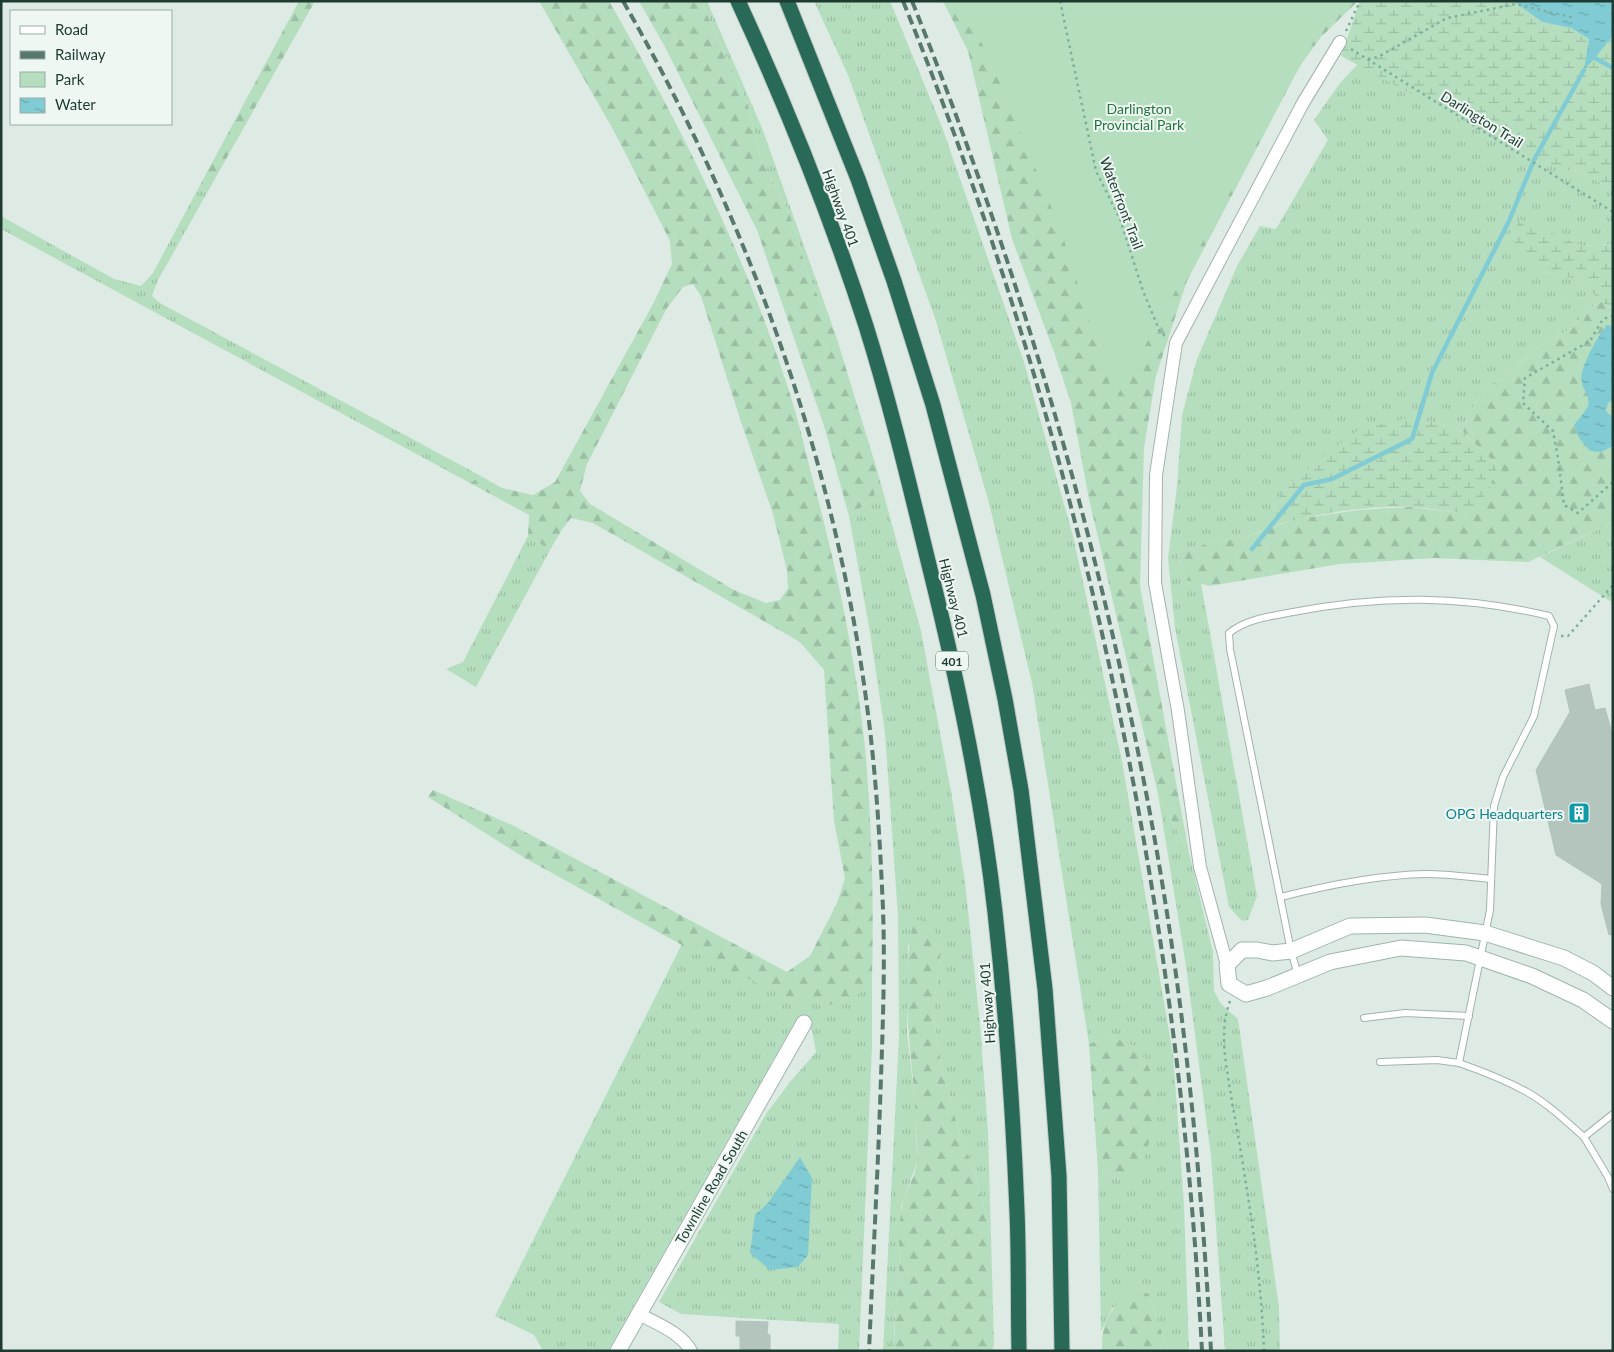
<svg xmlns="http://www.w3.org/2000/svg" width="1614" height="1352" font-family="Lato,sans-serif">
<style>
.grass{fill:url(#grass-tufts)}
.forest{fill:url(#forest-firs);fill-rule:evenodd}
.wetland{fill:url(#wetland-marsh)}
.park{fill:#b5debe}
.water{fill:url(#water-ripples)}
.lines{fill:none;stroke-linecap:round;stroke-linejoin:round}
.stream{stroke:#81ccd4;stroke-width:4.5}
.building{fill:#b3c5bd;stroke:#b0c4bb}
.lane-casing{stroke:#a1b3ab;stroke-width:8}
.street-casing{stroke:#a1b3ab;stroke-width:14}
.secondary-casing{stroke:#9cb7ac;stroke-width:17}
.highway-casing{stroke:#c0c8c6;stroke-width:17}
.path{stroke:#7cb09d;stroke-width:2.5;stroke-dasharray:2.5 4;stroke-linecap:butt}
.lane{stroke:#fff;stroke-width:6}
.street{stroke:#fff;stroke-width:12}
.secondary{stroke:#fff;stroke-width:15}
.highway{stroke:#296958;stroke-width:15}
.rail{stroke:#58776d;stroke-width:4;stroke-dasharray:10 5;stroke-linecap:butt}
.labels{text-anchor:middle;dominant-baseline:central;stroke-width:4;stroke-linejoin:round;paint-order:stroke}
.shield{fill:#eef7f2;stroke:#5c736c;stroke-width:1}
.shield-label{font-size:12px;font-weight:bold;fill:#1e3b32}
.park-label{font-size:14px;fill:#267440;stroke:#eef7f2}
.street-label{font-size:14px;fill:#1e3b32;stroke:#eef7f2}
.culture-label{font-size:14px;fill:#0d838f;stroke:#eef7f2;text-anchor:end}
</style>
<defs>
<pattern id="grass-tufts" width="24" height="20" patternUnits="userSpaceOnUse" patternTransform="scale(1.25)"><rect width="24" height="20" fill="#b5debe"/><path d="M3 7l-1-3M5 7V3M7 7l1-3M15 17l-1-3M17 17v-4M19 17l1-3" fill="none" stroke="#9bbfa4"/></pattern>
<pattern id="forest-firs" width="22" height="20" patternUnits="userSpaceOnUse" patternTransform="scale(1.25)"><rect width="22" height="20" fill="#b5debe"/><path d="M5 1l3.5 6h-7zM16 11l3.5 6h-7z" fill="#9bbfa4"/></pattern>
<pattern id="wetland-marsh" width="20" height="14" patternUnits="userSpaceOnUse" patternTransform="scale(1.25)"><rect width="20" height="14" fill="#b5debe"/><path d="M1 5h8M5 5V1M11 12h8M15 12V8" fill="none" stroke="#9bbfa4"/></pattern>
<pattern id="water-ripples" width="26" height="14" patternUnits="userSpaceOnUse" patternTransform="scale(1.25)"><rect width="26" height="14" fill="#81ccd4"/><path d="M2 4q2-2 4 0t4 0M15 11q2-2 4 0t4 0" fill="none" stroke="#69a7ad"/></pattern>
</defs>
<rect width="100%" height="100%" fill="#deebe4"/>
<!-- grass -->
<g class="grass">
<path d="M701 1H707L762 128 836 336 809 277 789 212 761 159 748 105Z"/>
<path d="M814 1H890L942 127 1024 362 1073 536 1122 761 1173 1054 1184 1205 1189 1351H1168L1149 1294 1112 1308 1101 1332 1098 1170 1125 1181 1111 1037 1089 1044 1032 683 989 503 936 321 848 75Z"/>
<path d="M1358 64 1534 160 1587 175 1613 190V244L1582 246 1519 220 1513 239 1545 272 1581 280 1600 301 1586 311 1573 327 1536 349 1508 375 1488 386 1468 414 1463 432 1437 423 1270 515 1281 524 1245 537 1217 541 1178 552 1186 580 1201 583 1257 896 1248 920 1242 921 1229 907 1175 628 1168 558 1177 486 1182 415 1197 359 1237 266 1260 226 1276 229 1328 140 1314 120 1340 83Z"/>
<path d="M199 187 207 193 158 280 152 296 160 303 481 476 470 483 1 229V216L114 279 141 286 153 273Z"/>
<path d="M878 473 921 631 952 797 965 882 980 1024 988 1131 991 1235 976 1177 958 1129 941 1065 933 1012 942 942 908 945 907 1033 916 1109 917 1162 901 1207 899 1275 894 1330 895 1351H883L899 1037 898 916 885 733 870 632 849 516 874 498Z"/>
<path d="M1613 522V603L1540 557Z"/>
<path d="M528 536 550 550 476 687 446 669 463 662Z"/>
<path d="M1158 794 1189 853 1213 952 1214 991 1221 1004 1238 1019 1279 1307 1280 1351H1225L1211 1156 1186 966Z"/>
<path d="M682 944 856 996 872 979V1046L859 1351H838L839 1324 681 1314 659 1302 766 1114 790 1082 816 1052 812 1030 794 1023 608 1351H543L534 1335 495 1316Z"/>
</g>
<!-- forest -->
<g class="forest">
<path d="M299 1H315L207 193 199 187Z"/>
<path d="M539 1H609C681 126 746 256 790 394 798 419 804 444 810 469 835 560 855 653 865 747 872 824 874 902 872 979L856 996 827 1006 792 999 716 964 523 857 428 797 433 790 514 826 787 972 810 956 837 903 845 878 834 821 824 670 800 642 593 523 571 518 561 531 550 550 528 536 529 515 470 483 481 476 502 488 533 495 555 482 653 304 672 264 670 241 614 131ZM693 284 701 296 740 419 773 514 787 570 788 588 780 600 766 603 734 590 590 504 580 491 587 464 667 308 683 287Z"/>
<path d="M639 1H701L748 105 761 159 789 212 809 277 836 336 878 473 874 498 849 516 825 429 757 230 665 47Z"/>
<path d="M943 1H1358L1321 37 1300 66 1187 281 1156 376 1144 447 1140 586 1189 853 1158 794 1089 499 1071 403 1054 352 1012 239 968 51Z"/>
<path d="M1600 301 1613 309V522L1528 562 1435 558 1340 564 1210 586 1186 580 1178 552 1217 541 1245 537 1297 519 1358 510 1410 507 1469 514 1498 466 1463 432 1468 414 1488 386 1508 375 1536 349 1573 327 1586 311Z"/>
<path d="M914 920 928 921 942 942 933 1012 941 1065 958 1129 976 1177 991 1235 994 1346 991 1351H895C893 1325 897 1300 899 1275 900 1255 898 1225 902 1206 905 1191 917 1175 917 1159 919 1079 895 999 914 920Z"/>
<path d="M1111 1037 1138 1047 1150 1070 1153 1129 1143 1163 1125 1181 1098 1170 1089 1044Z"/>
<path d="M1132 1288 1149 1294 1168 1351H1102C1101 1320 1111 1309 1132 1288Z"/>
</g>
<!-- wetland -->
<g class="wetland">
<path d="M1360 1H1513L1542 22 1571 28 1589 39 1595 58 1613 36V190L1587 175 1534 160 1341 56Z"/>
<path d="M1519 219 1582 246 1613 244V309L1600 301 1581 280 1545 272 1522 255 1513 239Z"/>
<path d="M1408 418 1437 423 1463 432 1498 466 1488 492 1469 514C1450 512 1431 508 1411 507 1375 505 1316 513 1281 524L1269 515 1284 488 1322 457 1360 429Z"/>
</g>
<!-- park -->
<path class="park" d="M961 1H1336L1115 400 1060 228 993 66Z"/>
<!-- water -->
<g class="water">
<path d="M1513 1H1613V36L1595 58 1584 70 1589 39 1571 28 1542 22Z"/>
<path d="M1607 325 1613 326V400L1608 403 1606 411 1613 418V446L1601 452 1590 451 1579 438 1574 425C1579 419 1585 412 1588 406 1592 395 1578 387 1582 373 1585 359 1598 336 1607 325Z"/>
<path d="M800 1157 812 1178 808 1255 798 1267 770 1270 750 1253 755 1215 768 1203Z"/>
</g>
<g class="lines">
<!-- stream -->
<g class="stream">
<path d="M1595 58 1613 68"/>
<path d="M1252 549 1304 485 1332 479 1412 439 1432 373 1509 221 1534 160 1584 70"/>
</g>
</g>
<!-- building -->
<g class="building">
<path d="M1589 684 1595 710 1605 708 1613 737V934L1609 935 1601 904 1602 884 1556 855 1536 770 1570 712 1565 690Z"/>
<path d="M736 1321 768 1322 767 1334 770 1335V1351H743V1349H740V1336H736Z"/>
</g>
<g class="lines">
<!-- lane casing -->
<g class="lane-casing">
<g id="lane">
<path d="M1281 897C1328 885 1376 875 1426 874 1447 874 1469 877 1491 879"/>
<path d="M1298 975 1291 951 1230 649 1229 633C1247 619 1271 616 1293 612 1381 595 1462 595 1549 616L1554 626 1534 716 1503 777 1494 806 1490 910 1459 1063C1482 1071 1505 1080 1527 1092 1548 1104 1566 1121 1584 1137L1613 1114"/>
<path d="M1364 1018 1405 1013 1469 1016"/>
<path d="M1380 1062 1437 1060 1459 1063"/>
<path d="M1584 1137 1608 1177 1613 1189"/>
</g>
</g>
<!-- street casing -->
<g class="street-casing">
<g id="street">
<path d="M1227 965 1200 867 1178 711 1155 583 1156 475 1176 343 1303 103 1340 42"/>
<path d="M639 1314C655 1323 682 1333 691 1351"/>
</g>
</g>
<!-- secondary casing -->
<g class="secondary-casing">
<g id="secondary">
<path d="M1613 988 1593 973 1564 958 1485 933 1425 925 1350 926 1291 951 1272 953 1257 950H1242L1227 965 1229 984 1246 994 1267 988 1330 962 1401 948 1466 953 1532 976 1583 1000 1613 1021"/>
<path d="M618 1351 804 1023"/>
</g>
</g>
<!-- highway casing -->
<g class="highway-casing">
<g id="highway">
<path d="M738 1C786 105 831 217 866 326 891 406 910 487 930 569 958 682 982 796 995 912 1006 1011 1013 1111 1017 1211 1019 1258 1018 1304 1019 1351"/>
<path d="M787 1 858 179 894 281 933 405 983 595 1005 699 1021 790 1045 989 1059 1176 1062 1351"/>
</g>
</g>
<!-- path -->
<g class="path">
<path d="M1060 1 1096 171 1120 219 1143 291 1160 332 1165 336"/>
<path d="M1346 31 1360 1"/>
<path d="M1351 49 1613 212"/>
<path d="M1368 59 1378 57 1447 18 1516 4 1575 18"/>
<path d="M1613 317 1612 316 1603 319 1590 341 1525 378 1523 403 1553 431 1558 458 1564 505 1578 513 1613 482"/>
<path d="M1561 636H1568L1613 585"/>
<path d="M1230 1001C1218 1034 1227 1068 1232 1102 1237 1129 1242 1157 1246 1184 1255 1239 1262 1295 1264 1351"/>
</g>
<!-- lane -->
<use href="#lane" class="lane"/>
<!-- street -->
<use href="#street" class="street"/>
<!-- secondary -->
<use href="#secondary" class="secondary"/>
<!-- highway -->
<use href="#highway" class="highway"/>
<!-- rail -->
<g class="rail">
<path d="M623 1C747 217 835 459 867 706 876 773 880 841 883 909 885 965 883 1021 881 1077 878 1169 873 1260 869 1351"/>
<path d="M903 1C1078 433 1177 885 1202 1351"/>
<path d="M912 1C1023 278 1107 565 1158 858 1186 1021 1202 1186 1211 1351"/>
</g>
</g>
<!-- icons -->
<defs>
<g id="building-square" transform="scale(1.125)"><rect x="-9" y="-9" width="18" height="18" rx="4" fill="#0f9aa8" stroke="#eef7f2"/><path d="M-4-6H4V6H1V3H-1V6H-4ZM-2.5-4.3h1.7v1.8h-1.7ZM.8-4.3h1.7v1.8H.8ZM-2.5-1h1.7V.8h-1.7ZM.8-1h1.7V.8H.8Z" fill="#fff"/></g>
</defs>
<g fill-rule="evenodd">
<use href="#building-square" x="1579" y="813"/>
</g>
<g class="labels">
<!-- shield labels -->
<rect class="shield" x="936" y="651.5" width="32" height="19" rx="4"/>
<g class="shield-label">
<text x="952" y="661">401</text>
</g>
<!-- park labels -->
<g class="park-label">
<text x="1139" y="108">Darlington<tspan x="1139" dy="16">Provincial Park</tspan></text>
</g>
<!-- street labels -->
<g class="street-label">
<text transform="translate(1482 119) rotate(32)">Darlington Trail</text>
<text transform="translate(1122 203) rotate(69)">Waterfront Trail</text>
<text transform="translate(841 208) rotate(70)">Highway 401</text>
<text transform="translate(954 598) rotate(76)">Highway 401</text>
<text transform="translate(987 1003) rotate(-94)">Highway 401</text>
<text transform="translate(711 1187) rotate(-60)">Townline Road South</text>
</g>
<!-- culture labels -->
<g class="culture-label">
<text x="1563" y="813">OPG Headquarters</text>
</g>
</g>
<!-- border -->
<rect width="1614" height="1352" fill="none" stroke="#1e3b32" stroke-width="5"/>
<!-- legend -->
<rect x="10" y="10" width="162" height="115" fill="#eef7f2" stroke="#9baca5"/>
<rect x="20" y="26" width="25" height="8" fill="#ffffff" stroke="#9baca5"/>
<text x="55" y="35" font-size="15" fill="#1e3b32">Road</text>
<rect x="20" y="51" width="25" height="8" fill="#58776d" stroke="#9baca5"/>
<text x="55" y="60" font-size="15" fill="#1e3b32">Railway</text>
<rect x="20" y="72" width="25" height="15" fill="#b5debe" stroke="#9baca5"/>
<text x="55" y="85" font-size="15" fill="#1e3b32">Park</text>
<rect x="20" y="98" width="25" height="15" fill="url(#water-ripples)" stroke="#9baca5"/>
<text x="55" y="110" font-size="15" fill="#1e3b32">Water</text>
</svg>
